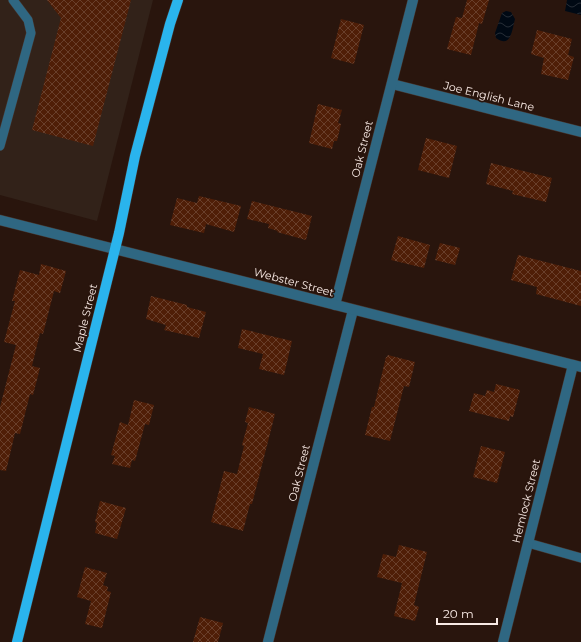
<svg xmlns="http://www.w3.org/2000/svg" width="581" height="642" font-family="Montserrat,sans-serif">
<style>
.commercial{fill:#322219}
.water{fill:url(#water-waves)}
.building{fill:url(#building-cross-hatch)}
.lines{fill:none;stroke-linecap:round;stroke-linejoin:round}
.service-casing{stroke:#46332b;stroke-width:10}
.minor-casing{stroke:#46332b;stroke-width:11}
.tertiary-casing{stroke:#46332b;stroke-width:11}
.primary-casing{stroke:#46332b;stroke-width:11}
.service{stroke:#2f6782;stroke-width:9}
.minor{stroke:#2f6782;stroke-width:10}
.tertiary{stroke:#2f6782;stroke-width:10}
.primary{stroke:#2ab4ed;stroke-width:10}
.labels{text-anchor:middle;dominant-baseline:central;stroke-width:3.5;stroke-linejoin:round;paint-order:stroke}
.street-label{font-size:11px;fill:#f8e9e4;stroke:#29150d}
</style>
<defs>
<pattern id="water-waves" width="16" height="10" patternUnits="userSpaceOnUse"><rect width="16" height="10" fill="#000914"/><path d="M0 5q4-4 8 0t8 0" fill="none" stroke="#262d36"/></pattern>
<pattern id="building-cross-hatch" width="8" height="8" patternUnits="userSpaceOnUse"><rect width="8" height="8" fill="#4f1e07"/><path d="M0 0l8 8M0 8l8-8" fill="none" stroke="#693f2b"/></pattern>
</defs>
<rect width="100%" height="100%" fill="#29150d"/>
<!-- commercial -->
<path class="commercial" d="M0 0H153L97 221 0 195Z"/>
<!-- water -->
<g class="water">
<path d="M567 0H581V15L565 11Z"/>
<path d="M506 11 511 12 515 19C512 30 511 49 496 38L495 33 502 13Z"/>
</g>
<!-- building -->
<g class="building">
<path d="M47 0H131L93 146 32 130 61 18Z"/>
<path d="M467 0H489L482 24 479 23 471 55 447 49 456 17 462 18Z"/>
<path d="M341 19 364 25 354 64 331 58Z"/>
<path d="M537 30 572 39 568 55 574 57 568 80 541 74 544 58 531 54Z"/>
<path d="M318 104 342 110 338 123 341 124 337 141H334L332 149 309 143Z"/>
<path d="M426 138 457 146 449 178 418 170Z"/>
<path d="M491 163 552 178 546 202 512 194 513 191 486 184Z"/>
<path d="M199 196 241 206 234 232 206 224 204 233 170 225 177 198 197 203Z"/>
<path d="M252 201 312 216 306 240 277 232 278 231 268 228 269 224 247 219Z"/>
<path d="M398 236 430 245 424 268 391 260Z"/>
<path d="M440 243 460 248 455 265 435 260Z"/>
<path d="M518 255 581 271V306L536 294 537 287 511 280Z"/>
<path d="M41 264 66 271 60 293 54 291 43 334 40 333 32 366 40 368 33 395 30 394 20 434 15 433 6 471 0 470V407L16 345 4 342 15 301H12L20 270 39 275Z"/>
<path d="M151 296 187 305V307L206 312 199 338 164 330 166 325 146 319Z"/>
<path d="M242 329 292 341 284 375 259 369 263 354 238 348Z"/>
<path d="M388 355 415 362 409 387 404 386 390 441 365 435 372 407H374L386 357H387Z"/>
<path d="M496 384 520 390 513 417 510 416 509 421 469 411 474 393 485 396 487 390 494 392Z"/>
<path d="M134 400 154 405 149 425 145 424 135 461 132 460 130 468 112 464 115 456 111 455 120 422 128 425Z"/>
<path d="M249 407 275 414 252 504H250L243 531 211 522 224 471 237 474 244 446 242 445 248 423 245 422Z"/>
<path d="M481 446 505 452 497 483 473 477Z"/>
<path d="M100 501 126 508 117 539 95 533 97 523 95 522Z"/>
<path d="M399 545 427 552 414 605 419 607 415 621 394 616 402 583 377 577 383 554 396 557Z"/>
<path d="M85 567 107 573 103 585 108 587 107 591 111 592 102 628 85 624 91 601 77 597Z"/>
<path d="M200 617 223 623 218 642H193Z"/>
</g>
<g class="lines">
<!-- service casing -->
<g class="service-casing">
<g id="service">
<path d="M0 146 31 33 28 20 13 0"/>
<path d="M528 543 581 558"/>
</g>
</g>
<!-- minor casing -->
<g class="minor-casing">
<g id="minor">
<path d="M392 84 581 132"/>
<path d="M335 305 413 0"/>
<path d="M268 642 353 310"/>
<path d="M503 642 573 365"/>
</g>
</g>
<!-- tertiary casing -->
<g class="tertiary-casing">
<path id="tertiary" d="M0 220 581 367"/>
</g>
<!-- primary casing -->
<g class="primary-casing">
<path id="primary" d="M17 642 119 233 135 156 170 24 178 0"/>
</g>
<!-- service -->
<use href="#service" class="service"/>
<!-- minor -->
<use href="#minor" class="minor"/>
<!-- tertiary -->
<use href="#tertiary" class="tertiary"/>
<!-- primary -->
<use href="#primary" class="primary"/>
</g>
<g class="labels">
<!-- street labels -->
<g class="street-label">
<text transform="translate(489 96) rotate(14)">Joe English Lane</text>
<text transform="translate(362 149) rotate(-76)">Oak Street</text>
<text transform="translate(294 282) rotate(15)">Webster Street</text>
<text transform="translate(85 318) rotate(-76)">Maple Street</text>
<text transform="translate(299 473) rotate(-76)">Oak Street</text>
<text transform="translate(526 501) rotate(-76)">Hemlock Street</text>
</g>
</g>
<!-- scale -->
<path d="M437 618v6h60v-6" fill="none" stroke="#f8e9e4" stroke-width="2"/>
<text x="443" y="618" font-size="12" fill="#f8e9e4" stroke="#29150d" stroke-width="3" paint-order="stroke">20 m</text>
</svg>
